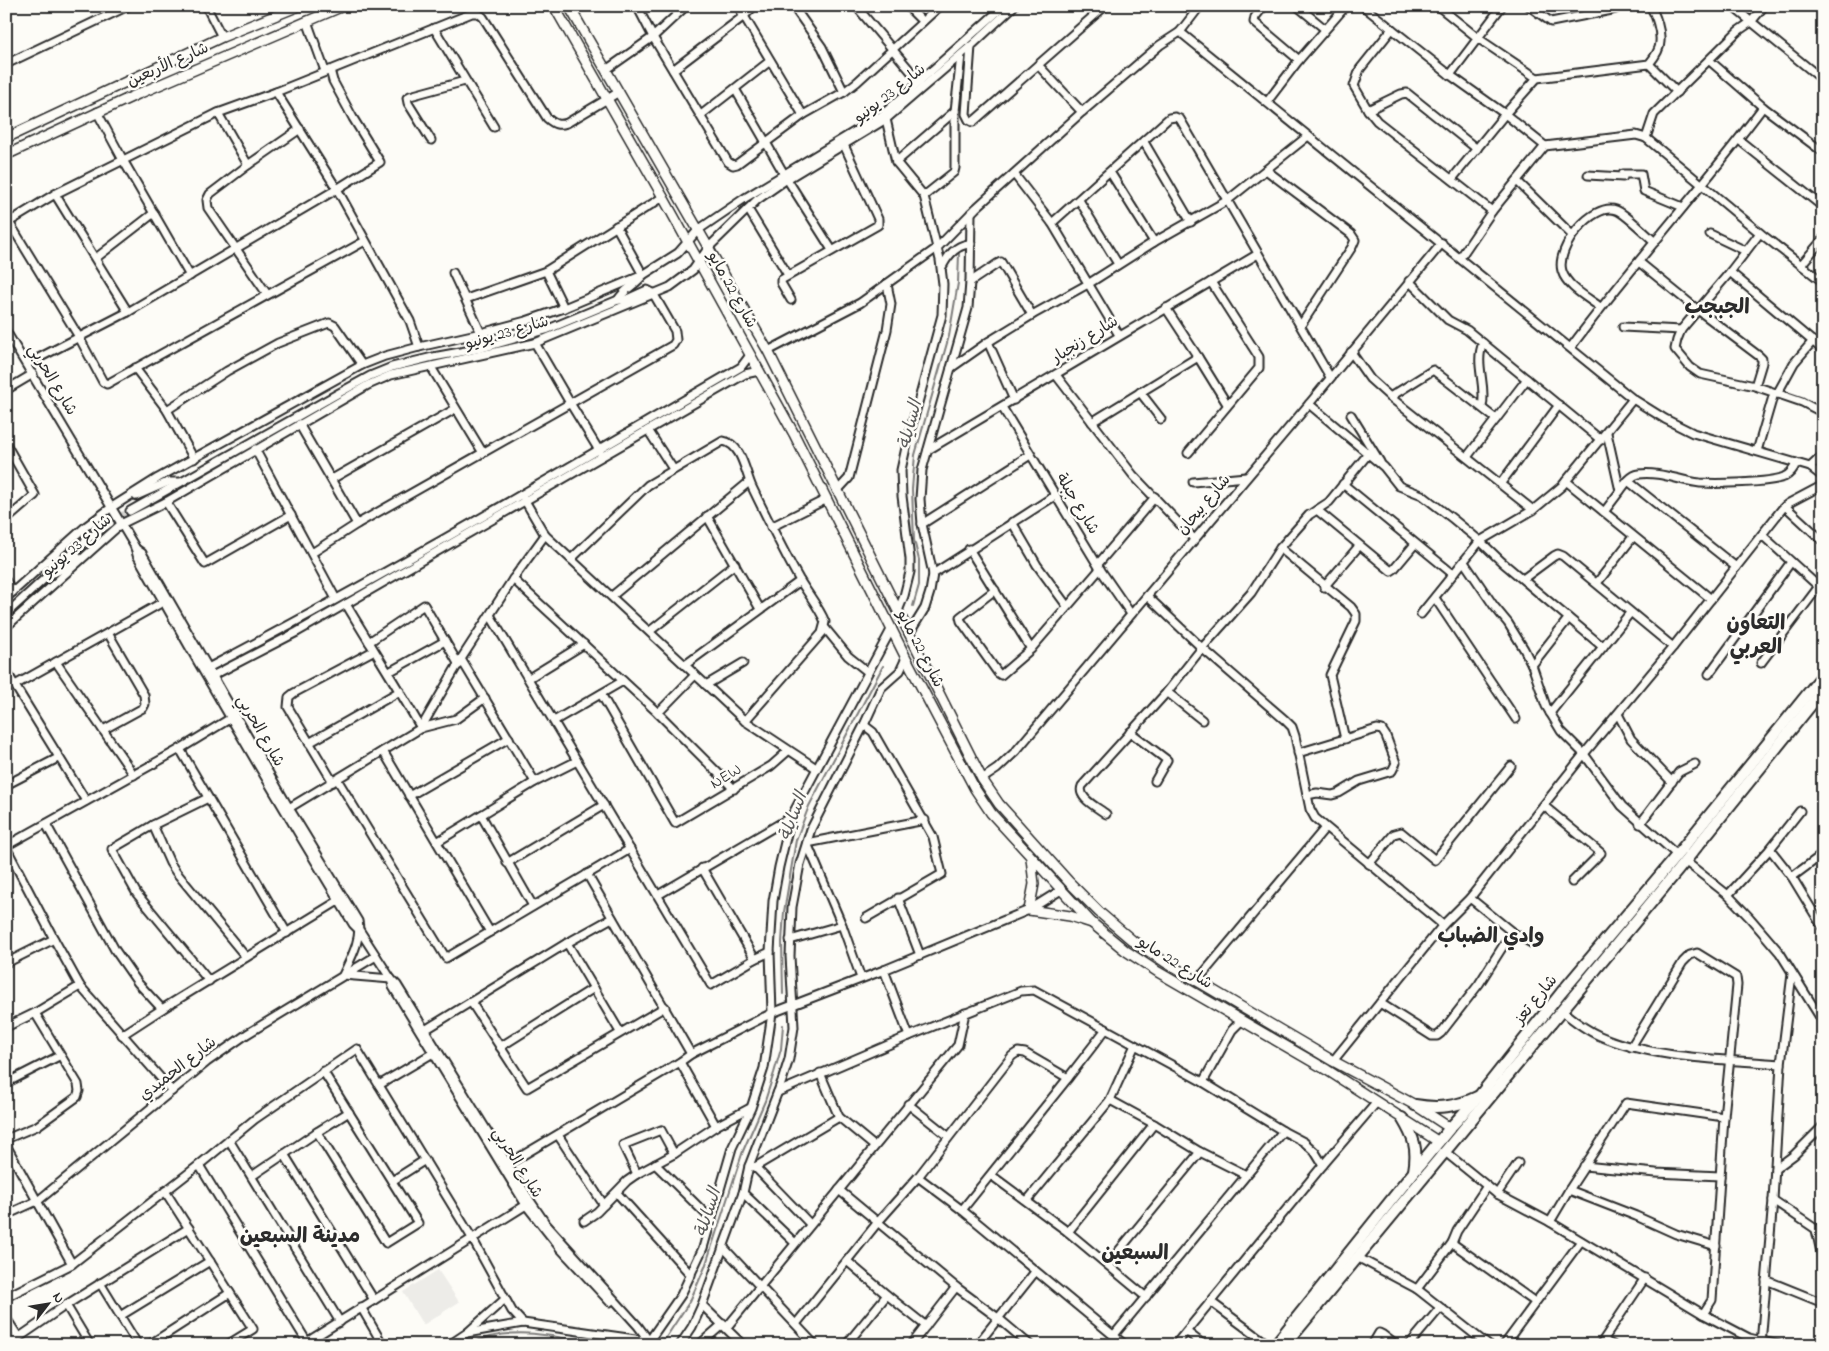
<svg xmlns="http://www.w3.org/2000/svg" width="1829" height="1351" font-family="'Indie Flower','Playpen Sans Arabic',sans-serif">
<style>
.built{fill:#edece8}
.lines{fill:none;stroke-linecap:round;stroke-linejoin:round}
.stream{stroke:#7e7d7b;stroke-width:2}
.minor-tunnel{stroke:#d3d2ce;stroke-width:7;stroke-dasharray:7 3.5;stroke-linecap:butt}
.minor-casing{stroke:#2b2b2b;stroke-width:11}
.major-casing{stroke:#2b2b2b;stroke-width:12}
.highway-casing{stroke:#2b2b2b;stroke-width:14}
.minor{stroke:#fdfcf7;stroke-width:7}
.major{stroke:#fdfcf7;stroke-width:9}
.highway{stroke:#fdfcf7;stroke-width:10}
.labels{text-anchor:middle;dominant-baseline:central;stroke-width:5;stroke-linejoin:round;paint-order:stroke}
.street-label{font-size:16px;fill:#2b2b2b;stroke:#fdfcf7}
.water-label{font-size:18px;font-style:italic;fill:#5b5b5a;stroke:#fdfcf7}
.district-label{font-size:21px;font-weight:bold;fill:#2b2b2b;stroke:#fdfcf7}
</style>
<rect width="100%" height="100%" fill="#fdfcf7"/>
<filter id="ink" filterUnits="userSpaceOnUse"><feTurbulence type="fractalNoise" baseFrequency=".02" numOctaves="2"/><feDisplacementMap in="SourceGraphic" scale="10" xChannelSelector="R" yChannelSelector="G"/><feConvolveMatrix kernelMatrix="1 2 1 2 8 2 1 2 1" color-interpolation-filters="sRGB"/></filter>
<g filter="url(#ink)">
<!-- built -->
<path class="built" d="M438 1270 459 1302 423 1325 403 1292Z"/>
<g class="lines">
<!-- stream -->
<g class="stream">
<path d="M913 606 919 585V560L914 540 912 489 915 455 949 336 958 283 959 253"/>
<path d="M783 994 782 942 784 912 796 840 809 806 883 666"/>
<path d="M468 1345C509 1324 555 1336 598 1345"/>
<path d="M661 1345 690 1301 705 1267 743 1151 765 1101 774 1073 781 1049 783 1025"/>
</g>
<!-- minor-tunnel -->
<path class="minor-tunnel" d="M110 523 130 511"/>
<!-- minor casing -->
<g class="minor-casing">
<g id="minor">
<path d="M206 6 222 37"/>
<path d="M637 6 653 37 728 162 733 165 737 164 803 115 844 92 857 82 940 6"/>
<path d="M738 6 803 115"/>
<path d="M793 6 822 47 844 92"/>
<path d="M856 6 919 81"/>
<path d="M907 6 922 21"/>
<path d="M1264 6 1255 17 1254 22 1299 60"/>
<path d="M1297 6 1325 29"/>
<path d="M1363 6 1450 75 1505 114 1545 146"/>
<path d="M1438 6 1479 39 1537 78"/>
<path d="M1529 6 1551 22 1612 10 1616 9 1617 6"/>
<path d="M1732 6 1823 80"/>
<path d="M307 21 325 71"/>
<path d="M434 28 494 127"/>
<path d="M1392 29 1360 69 1354 86 1368 110 1377 121 1492 211"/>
<path d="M1180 32 1633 399 1665 419 1693 433 1810 467 1823 477"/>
<path d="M971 46 966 114 969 120 973 122 1105 6"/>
<path d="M1710 61 1763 107 1823 152"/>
<path d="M6 64 128 6"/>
<path d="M1649 64 1677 92"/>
<path d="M1038 65 1082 112"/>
<path d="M606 70 653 37 686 6"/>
<path d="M673 70 744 16 754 6"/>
<path d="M1450 75 1502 6"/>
<path d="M735 89 787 179 832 250"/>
<path d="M276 92 337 189 410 321 419 347"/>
<path d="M1267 102 1299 60 1346 6"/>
<path d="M1368 110 1401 94 1407 93 1477 149"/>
<path d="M97 112 123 160 190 276"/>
<path d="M218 113 248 165"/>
<path d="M701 115 770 61"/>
<path d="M883 116 886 119 896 162 924 196 940 260 943 284 942 315 907 443 901 470 902 496 910 559V572L904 596 898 611"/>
<path d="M1646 138 1654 114 1738 31 1751 22 1764 6"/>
<path d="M431 140 408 103 407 98 410 96 465 81"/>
<path d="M1739 140 1823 207"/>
<path d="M1144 142 1191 222"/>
<path d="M896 162 955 111"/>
<path d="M1266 170 1351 234 1355 240 1352 247 1301 325"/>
<path d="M1110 172 1154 242"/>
<path d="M1014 174 1052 223 1119 335"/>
<path d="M1588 175 1623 177V174H1641L1644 191 1683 207"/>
<path d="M1452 179 1505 114 1537 78 1649 64C1654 58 1660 50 1660 42 1661 31 1656 15 1650 6"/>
<path d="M1517 181 1572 235"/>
<path d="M55 194 128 312"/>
<path d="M924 196 954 172 955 168V111L961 55"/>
<path d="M1079 200 1118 264"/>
<path d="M748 209 788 275"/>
<path d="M1052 223 1169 118 1175 117 1180 119 1330 377"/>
<path d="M616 226 643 275C636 285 624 289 618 300"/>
<path d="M1760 233 1730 272 1681 330 1677 340 1675 349 1690 367 1700 374 1755 386 1802 402 1823 413"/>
<path d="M1710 234 1746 251"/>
<path d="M365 241 107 384 103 382 79 337 9 222 55 194 218 113 276 92 472 13H478L483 17 547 118C554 124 558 126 567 123L619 92"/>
<path d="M96 258 154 213"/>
<path d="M1460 258 1492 211 1545 146 1636 135 1646 138 1760 233 1823 282"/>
<path d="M1639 262 1698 310 1759 356 1762 359V363L1755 386"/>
<path d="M1801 265 1823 239"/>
<path d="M942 267C948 255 957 244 971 244"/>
<path d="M546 271 564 308"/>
<path d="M1730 272 1823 350"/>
<path d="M453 273 481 333"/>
<path d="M1409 281 1448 320 1467 330 1601 440"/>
<path d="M970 282 997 264 1001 262 1032 315"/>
<path d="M267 294 208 208 207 200 210 194 248 165 300 129"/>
<path d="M466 299 546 271 663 197"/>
<path d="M791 300 781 283V280L878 225V219L844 145"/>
<path d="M1600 307C1587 297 1567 287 1562 271 1555 248 1593 202 1616 210 1625 213 1647 235 1655 242"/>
<path d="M1166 308 1198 357 1227 404"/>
<path d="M1623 327 1681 330"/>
<path d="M6 331 135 547 137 555C207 679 279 802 353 924L360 931 391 979 397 985 531 1202 546 1224 638 1326 652 1345"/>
<path d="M988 342 1014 400"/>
<path d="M535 343 570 403 600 452"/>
<path d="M1571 347C1632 265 1702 189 1763 107"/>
<path d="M768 351 860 303 937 248 976 208 1082 112 1160 45 1180 32 1200 6"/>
<path d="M1351 352 1370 379 1390 397 1533 510"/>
<path d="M27 364 128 312 337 189 380 162 353 118 333 81 330 70"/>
<path d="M431 367 483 453"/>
<path d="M135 368 167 410 194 459"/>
<path d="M951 368 988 342 1032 315 1088 284 1154 242 1228 200 1308 136"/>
<path d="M1056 375 1133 475 1194 539"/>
<path d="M6 390 33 374"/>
<path d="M1140 392 1161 419"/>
<path d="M1777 394 1794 363 1813 341"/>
<path d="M1390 397 1433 370 1496 419"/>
<path d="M1309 404 1384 467 1399 486 1422 495 1453 519 1480 541 1502 562 1603 647"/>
<path d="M1002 407 1100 569 1131 614"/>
<path d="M1482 407C1487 385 1474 364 1483 343"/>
<path d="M167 410 227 371 278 343 329 323 335 326 362 365"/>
<path d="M1351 415 1380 462"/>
<path d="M1092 422 1198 357"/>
<path d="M299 424 357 524"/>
<path d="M648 430 673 469"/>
<path d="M6 444 35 495 6 520"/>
<path d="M255 449 336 599"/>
<path d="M928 450 1258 254"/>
<path d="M1757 451 1774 393"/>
<path d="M1188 453 1259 368V357L1211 282"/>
<path d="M1467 457 1527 379"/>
<path d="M1810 467 1823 455"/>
<path d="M332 479 455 409"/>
<path d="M1566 481 1711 599"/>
<path d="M1628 481 1736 567"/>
<path d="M1193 482 1246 477"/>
<path d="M1501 483 1559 405"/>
<path d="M1343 484 1453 574"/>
<path d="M837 491 849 478 887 330 891 304 887 284"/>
<path d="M1620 491C1625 484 1631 475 1639 474 1659 471 1680 481 1700 483 1717 484 1769 483 1784 477 1790 474 1794 469 1796 463"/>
<path d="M136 496 168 482H180"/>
<path d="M524 499 545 535 745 721 816 768"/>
<path d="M166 502 205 564 291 515"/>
<path d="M1785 506 1823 541"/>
<path d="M1317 510 1391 571 1394 569 1415 544"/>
<path d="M130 511 339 393 370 376 392 367 433 357 482 348 521 337 546 330 618 300H625L647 290 653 293 675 331 676 340 673 345 357 524 312 553"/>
<path d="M1604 512 1620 491 1607 433"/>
<path d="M707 516 760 609"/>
<path d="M1012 522 1037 565 1067 606"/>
<path d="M922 524 1030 455"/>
<path d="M771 527 827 499"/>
<path d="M1762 535 1818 586"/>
<path d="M135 548 142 553 289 808 358 921C362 939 351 958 343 975L391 979"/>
<path d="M1280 548 1351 607 1356 614V621L1330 675 1345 739"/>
<path d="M969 549 1031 649"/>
<path d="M571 559 648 485 723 441C742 444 745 472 752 487 767 518 782 549 799 579 808 594 819 607 825 622L822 633 745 721"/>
<path d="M1464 562 1494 606 1508 623 1524 649 1532 665 1546 706 1561 731 1584 754 1622 806 1677 855"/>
<path d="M1098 564 1155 497"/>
<path d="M51 574 62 569 77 556"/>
<path d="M933 574 1056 495"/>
<path d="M513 579 658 713 734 789"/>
<path d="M1523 579 1554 556 1558 554 1563 556 1673 647"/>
<path d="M6 581 13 592"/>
<path d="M1597 583 1633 537"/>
<path d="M1324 587 1359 546"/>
<path d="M995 590 960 617 961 621 998 673 1001 675 1031 649 1100 569"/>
<path d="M612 596 749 482"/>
<path d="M1147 596 1202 648 1285 720 1292 727 1295 736 1310 809 1315 818 1443 925"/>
<path d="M6 598 85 527 112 507 158 478 362 365 385 356 419 347 481 333 526 321 564 308 643 275 678 253 698 230 745 198 882 115 1004 6"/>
<path d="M1435 598 1516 719"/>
<path d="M346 604C371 646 397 686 421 728"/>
<path d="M6 614 89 538 110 523"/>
<path d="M1421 614 1480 541 1533 510 1562 486 1633 399"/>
<path d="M490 615 711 985 755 959 770 952"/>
<path d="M6 627 121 524 166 502 368 385 391 375 535 343 670 287 693 270 709 247 757 200 787 179 886 119 971 46 1014 6"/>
<path d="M825 628 848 656 868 672"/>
<path d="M650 631 735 564"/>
<path d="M909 634 925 608 930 592 933 574 922 524 920 499 922 470 968 308 970 282 971 213"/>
<path d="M369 642 424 605 459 665"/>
<path d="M461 659 535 782"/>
<path d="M56 662 134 775"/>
<path d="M1761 663 1823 581"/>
<path d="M685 665 800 581"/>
<path d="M1532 665 1568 619"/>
<path d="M208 668C389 574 565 469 741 367L750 355"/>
<path d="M6 671 86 801"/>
<path d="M389 672 445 641"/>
<path d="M1709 674 1791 562"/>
<path d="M212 676 297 632 346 604 745 374 759 371"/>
<path d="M529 678 584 644"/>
<path d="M15 685 163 602"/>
<path d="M706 685 743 663"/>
<path d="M1167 692 1202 720"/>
<path d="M601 694 675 823 771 766 788 751"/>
<path d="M658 713 695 675"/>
<path d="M1550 713 1630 613"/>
<path d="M1618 714 1631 739 1672 782"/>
<path d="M554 721 623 681"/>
<path d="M864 725 873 732 933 837 942 874 866 918"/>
<path d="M421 728 461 659 513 579 545 535"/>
<path d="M103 730 143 708 145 704 144 695 108 633"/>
<path d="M1130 732 1167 760 1155 781"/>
<path d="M309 743 400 691"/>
<path d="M180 749 287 933"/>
<path d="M383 751 490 932"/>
<path d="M1298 753 1377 729 1382 730 1386 736 1396 763 1392 771 1359 781 1339 793 1332 795 1317 793 1307 795"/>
<path d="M337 779 446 958 630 849"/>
<path d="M982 779 997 769 1016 751 1309 404 1442 243"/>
<path d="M333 782 288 707 289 697 294 693 373 651"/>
<path d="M6 785 58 758"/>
<path d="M409 796 509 738"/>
<path d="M208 798 153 825 112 849 137 894 209 981"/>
<path d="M1544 806 1601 853 1572 882"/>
<path d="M289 808 421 728 456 719 485 698"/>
<path d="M1106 814C1097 807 1077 798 1082 786L1167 692 1202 648 1251 593 1280 548 1309 515 1329 502 1368 454"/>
<path d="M481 815 533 906"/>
<path d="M46 824 115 950 138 983 162 1009"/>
<path d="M1640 824 1679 772 1695 764"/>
<path d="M153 825 170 863 176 872 246 957"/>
<path d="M437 842 535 782 577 761"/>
<path d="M6 846 180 749 231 718"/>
<path d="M6 847 54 939 80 986 172 1091"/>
<path d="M1770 849 1800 811"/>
<path d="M1685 861 1728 895 1750 918 1780 953 1823 1022"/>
<path d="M507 863 604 805"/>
<path d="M1369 864 1394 834 1401 832 1435 860 1511 766"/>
<path d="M702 868 755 959"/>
<path d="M587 874 691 1054"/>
<path d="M1792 877 1823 854"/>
<path d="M658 895 791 817"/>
<path d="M1728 895 1770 849 1792 877 1823 928"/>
<path d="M898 898 920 955"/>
<path d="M1470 898 1512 932 1533 944"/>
<path d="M790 940 842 925"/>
<path d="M567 943 620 1032"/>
<path d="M6 963 54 939"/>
<path d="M884 970 909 1036"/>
<path d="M861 978 842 925 807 843 925 820"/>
<path d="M391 979 393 987 526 1205 560 1248 610 1302"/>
<path d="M1197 981 1325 828"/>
<path d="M471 1002 527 1088 665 1007"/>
<path d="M1380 1003 1432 1036H1437L1441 1033 1479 984 1512 932"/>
<path d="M1561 1010C1573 1020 1586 1030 1600 1036 1653 1059 1723 1059 1781 1064"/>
<path d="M6 1027 35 1013 80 986"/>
<path d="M425 1030 567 943 612 918"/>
<path d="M122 1035 162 1009 343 898"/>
<path d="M500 1047 594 988"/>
<path d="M1631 1047 1683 962 1690 955 1697 953 1736 977 1737 985 1724 1117 1712 1300 1703 1314"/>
<path d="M1333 1061 1443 925 1470 898 1584 754 1673 647 1782 509 1789 503 1823 485"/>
<path d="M680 1062 716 1126"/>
<path d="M820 1073 839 1117 874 1146"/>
<path d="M1203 1082 1232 1030 1241 1021"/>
<path d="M6 1083 59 1056"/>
<path d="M379 1085 433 1053"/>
<path d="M778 1092 909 1036 1021 991 1034 990 1203 1082 1283 1131 1304 1142 1315 1152 1323 1165"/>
<path d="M1110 1100 1154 1124 1200 1152 1246 1175"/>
<path d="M908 1104 948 1136"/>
<path d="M317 1132 386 1243 418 1223 323 1071"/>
<path d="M558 1135 604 1205"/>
<path d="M6 1139 37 1126 77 1097 79 1091 78 1084 35 1013"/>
<path d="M229 1140 340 1322"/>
<path d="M6 1145 72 1264"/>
<path d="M1444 1151 1497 1194 1550 1222 1703 1314 1749 1338 1780 1345"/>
<path d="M284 1154 374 1300"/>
<path d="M508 1164 680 1062 691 1054 772 1013 884 970 1029 910 1061 890"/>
<path d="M655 1164 712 1220"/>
<path d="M199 1165 307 1342"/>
<path d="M749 1166 755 1167 839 1117"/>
<path d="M1584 1166 1656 1173 1720 1176"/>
<path d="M755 1167 810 1224"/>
<path d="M1775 1169 1794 1155 1823 1126"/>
<path d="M637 1174 623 1145 661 1130 674 1154"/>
<path d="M991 1175 1068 1232 1146 1297"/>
<path d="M252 1176 317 1132 349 1112"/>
<path d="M918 1177 962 1210 1125 1345"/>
<path d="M392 1181 425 1160"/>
<path d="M839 1190 956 1287 998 1318 1030 1345"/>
<path d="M1569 1190 1636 1216 1676 1234 1716 1246"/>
<path d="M165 1191 253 1329 227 1345"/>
<path d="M617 1193 691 1275"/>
<path d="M743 1193 795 1243"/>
<path d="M1497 1194 1518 1163"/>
<path d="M1773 1200 1823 1234"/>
<path d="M1027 1201 1110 1100 1135 1045"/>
<path d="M962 1210 1068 1078 1106 1029"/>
<path d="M6 1215 39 1200 207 1062 247 1034 376 956"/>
<path d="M584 1221 597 1212 627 1181 637 1174 674 1154 716 1126 750 1108"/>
<path d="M1550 1222 1569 1190 1626 1103 1724 1117"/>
<path d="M1816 1230 1823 1261"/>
<path d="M1068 1232 1154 1124"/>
<path d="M1452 1243 1535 1302"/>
<path d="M723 1247 815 1345"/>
<path d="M1357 1257 1417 1289 1488 1345"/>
<path d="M847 1261 887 1295 926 1326"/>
<path d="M1108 1264 1200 1152"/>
<path d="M1766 1280 1823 1303"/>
<path d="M100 1283 138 1345"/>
<path d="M1417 1289 1452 1243 1457 1231 1487 1186"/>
<path d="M6 1297 72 1264 199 1165 255 1119 357 1049 472 1238 512 1311 523 1323"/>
<path d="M1211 1302 1269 1345"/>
<path d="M66 1305 90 1345"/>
<path d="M702 1305 743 1345"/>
<path d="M361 1307 383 1345"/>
<path d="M120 1316 210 1261"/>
<path d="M6 1318 19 1338"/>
<path d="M796 1324 878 1222 918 1177 1012 1056 1018 1052 1025 1053 1068 1078"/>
<path d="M727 1327 958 1045 965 1013"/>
<path d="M468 1332 505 1299"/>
<path d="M1187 1332 1204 1345"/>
<path d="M1114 1335 1283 1131"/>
<path d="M1604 1341 1613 1345"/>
<path d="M648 1344 649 1341 681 1295 703 1248 732 1148 751 1108 764 1068 772 1013 770 952 773 901 779 867 791 817 892 628"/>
<path d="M1761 1344 1773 1200 1781 1064 1792 974"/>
<path d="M8 1345 66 1305 189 1228"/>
<path d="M149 1345 230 1293"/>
<path d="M302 1345 526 1205"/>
<path d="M449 1345 467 1333 523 1323 649 1341"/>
<path d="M680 1345 692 1327 702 1305 743 1193 749 1166 782 1081 789 1059 794 1027 790 956 792 907 800 864 811 829 864 725 881 688 900 671 906 658"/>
<path d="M699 1345 723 1324"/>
<path d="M846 1345 887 1295"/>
<path d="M911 1345 956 1287"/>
<path d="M977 1345 1035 1272"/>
<path d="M1175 1345 1323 1165 1377 1102"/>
<path d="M1372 1345 1379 1333 1383 1335 1396 1345"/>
<path d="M1409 1345 1440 1308"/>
<path d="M1504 1345 1581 1241"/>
<path d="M1600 1345 1645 1278"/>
</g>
</g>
<!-- major casing -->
<g class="major-casing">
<g id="major">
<path d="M554 6 663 197 794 434 906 658 975 789 991 813 1092 923 1126 951 1158 972 1327 1070 1439 1142"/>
<path d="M569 6 768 351 982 779 999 804 1069 882 1099 912 1133 941 1165 962 1333 1061 1415 1105 1450 1128"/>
<path d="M6 138 222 37 299 6"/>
<path d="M6 155 138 94 343 6"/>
<path d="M1031 858 1034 884 1029 910 1070 916 1092 923"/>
</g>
</g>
<!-- highway casing -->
<g class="highway-casing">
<g id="highway">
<path d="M1415 1105C1438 1109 1456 1107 1477 1097"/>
<path d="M1402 1118C1414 1138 1418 1148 1414 1171"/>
<path d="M1275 1345 1413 1173 1450 1128 1480 1095 1561 993 1677 855 1823 675"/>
<path d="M1285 1345 1678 870 1823 690"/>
</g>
</g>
<!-- minor -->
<use href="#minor" class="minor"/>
<!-- major -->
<use href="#major" class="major"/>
<!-- highway -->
<use href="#highway" class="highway"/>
</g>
</g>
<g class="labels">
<!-- street labels -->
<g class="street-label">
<text transform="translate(168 65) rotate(-24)">شارع الأربعين</text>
<text transform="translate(890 94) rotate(-38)">شارع 23 يونيو</text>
<text transform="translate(732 290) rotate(61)">شارع 22 مايو</text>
<text transform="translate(507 333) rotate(-16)">شارع 23 يونيو</text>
<text transform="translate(1085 340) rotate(-32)">شارع زنجبار</text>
<text transform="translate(52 380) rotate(59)">شارع الحربي</text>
<text transform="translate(1077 504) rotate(59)">شارع جبلة</text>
<text transform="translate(1204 505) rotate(-50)">شارع بيحان</text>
<text transform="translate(77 546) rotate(-41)">شارع 23 يونيو</text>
<text transform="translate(920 649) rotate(63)">شارع 22 مايو</text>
<text transform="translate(260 731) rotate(60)">شارع الحربي</text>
<text transform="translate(726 777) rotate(-31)">NEW</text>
<text transform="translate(1175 963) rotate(32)">شارع 22 مايو</text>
<text transform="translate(1536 1000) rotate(-51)">شارع تعز</text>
<text transform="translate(178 1069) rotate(-38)">شارع الحميدي</text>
<text transform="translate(517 1163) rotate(58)">شارع الحربي</text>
</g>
<!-- water labels -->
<g class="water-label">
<text transform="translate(911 425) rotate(-75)">السايلة</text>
<text transform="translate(794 817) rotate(-69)">السايلة</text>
<text transform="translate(709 1213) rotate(-72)">السايلة</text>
</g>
<!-- district labels -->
<g class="district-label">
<text x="1717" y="308">الجبجب</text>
<text x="1756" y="624">التعاون<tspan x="1756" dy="24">العربي</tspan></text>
<text x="1491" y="937">وادي الضباب</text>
<text x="300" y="1237">مدينة السبعين</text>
<text x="1135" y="1254">السبعين</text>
</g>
</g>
<!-- margin -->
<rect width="1829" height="1351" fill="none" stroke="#fdfcf7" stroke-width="25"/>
<rect x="12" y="12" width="1804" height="1326" fill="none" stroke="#2b2b2b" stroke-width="2" filter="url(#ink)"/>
<!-- north arrow -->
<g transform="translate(48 1304) rotate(59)" stroke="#fdfcf7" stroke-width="4" paint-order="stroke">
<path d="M0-4L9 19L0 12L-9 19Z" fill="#2b2b2b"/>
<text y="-8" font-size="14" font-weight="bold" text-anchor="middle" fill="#2b2b2b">N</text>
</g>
</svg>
